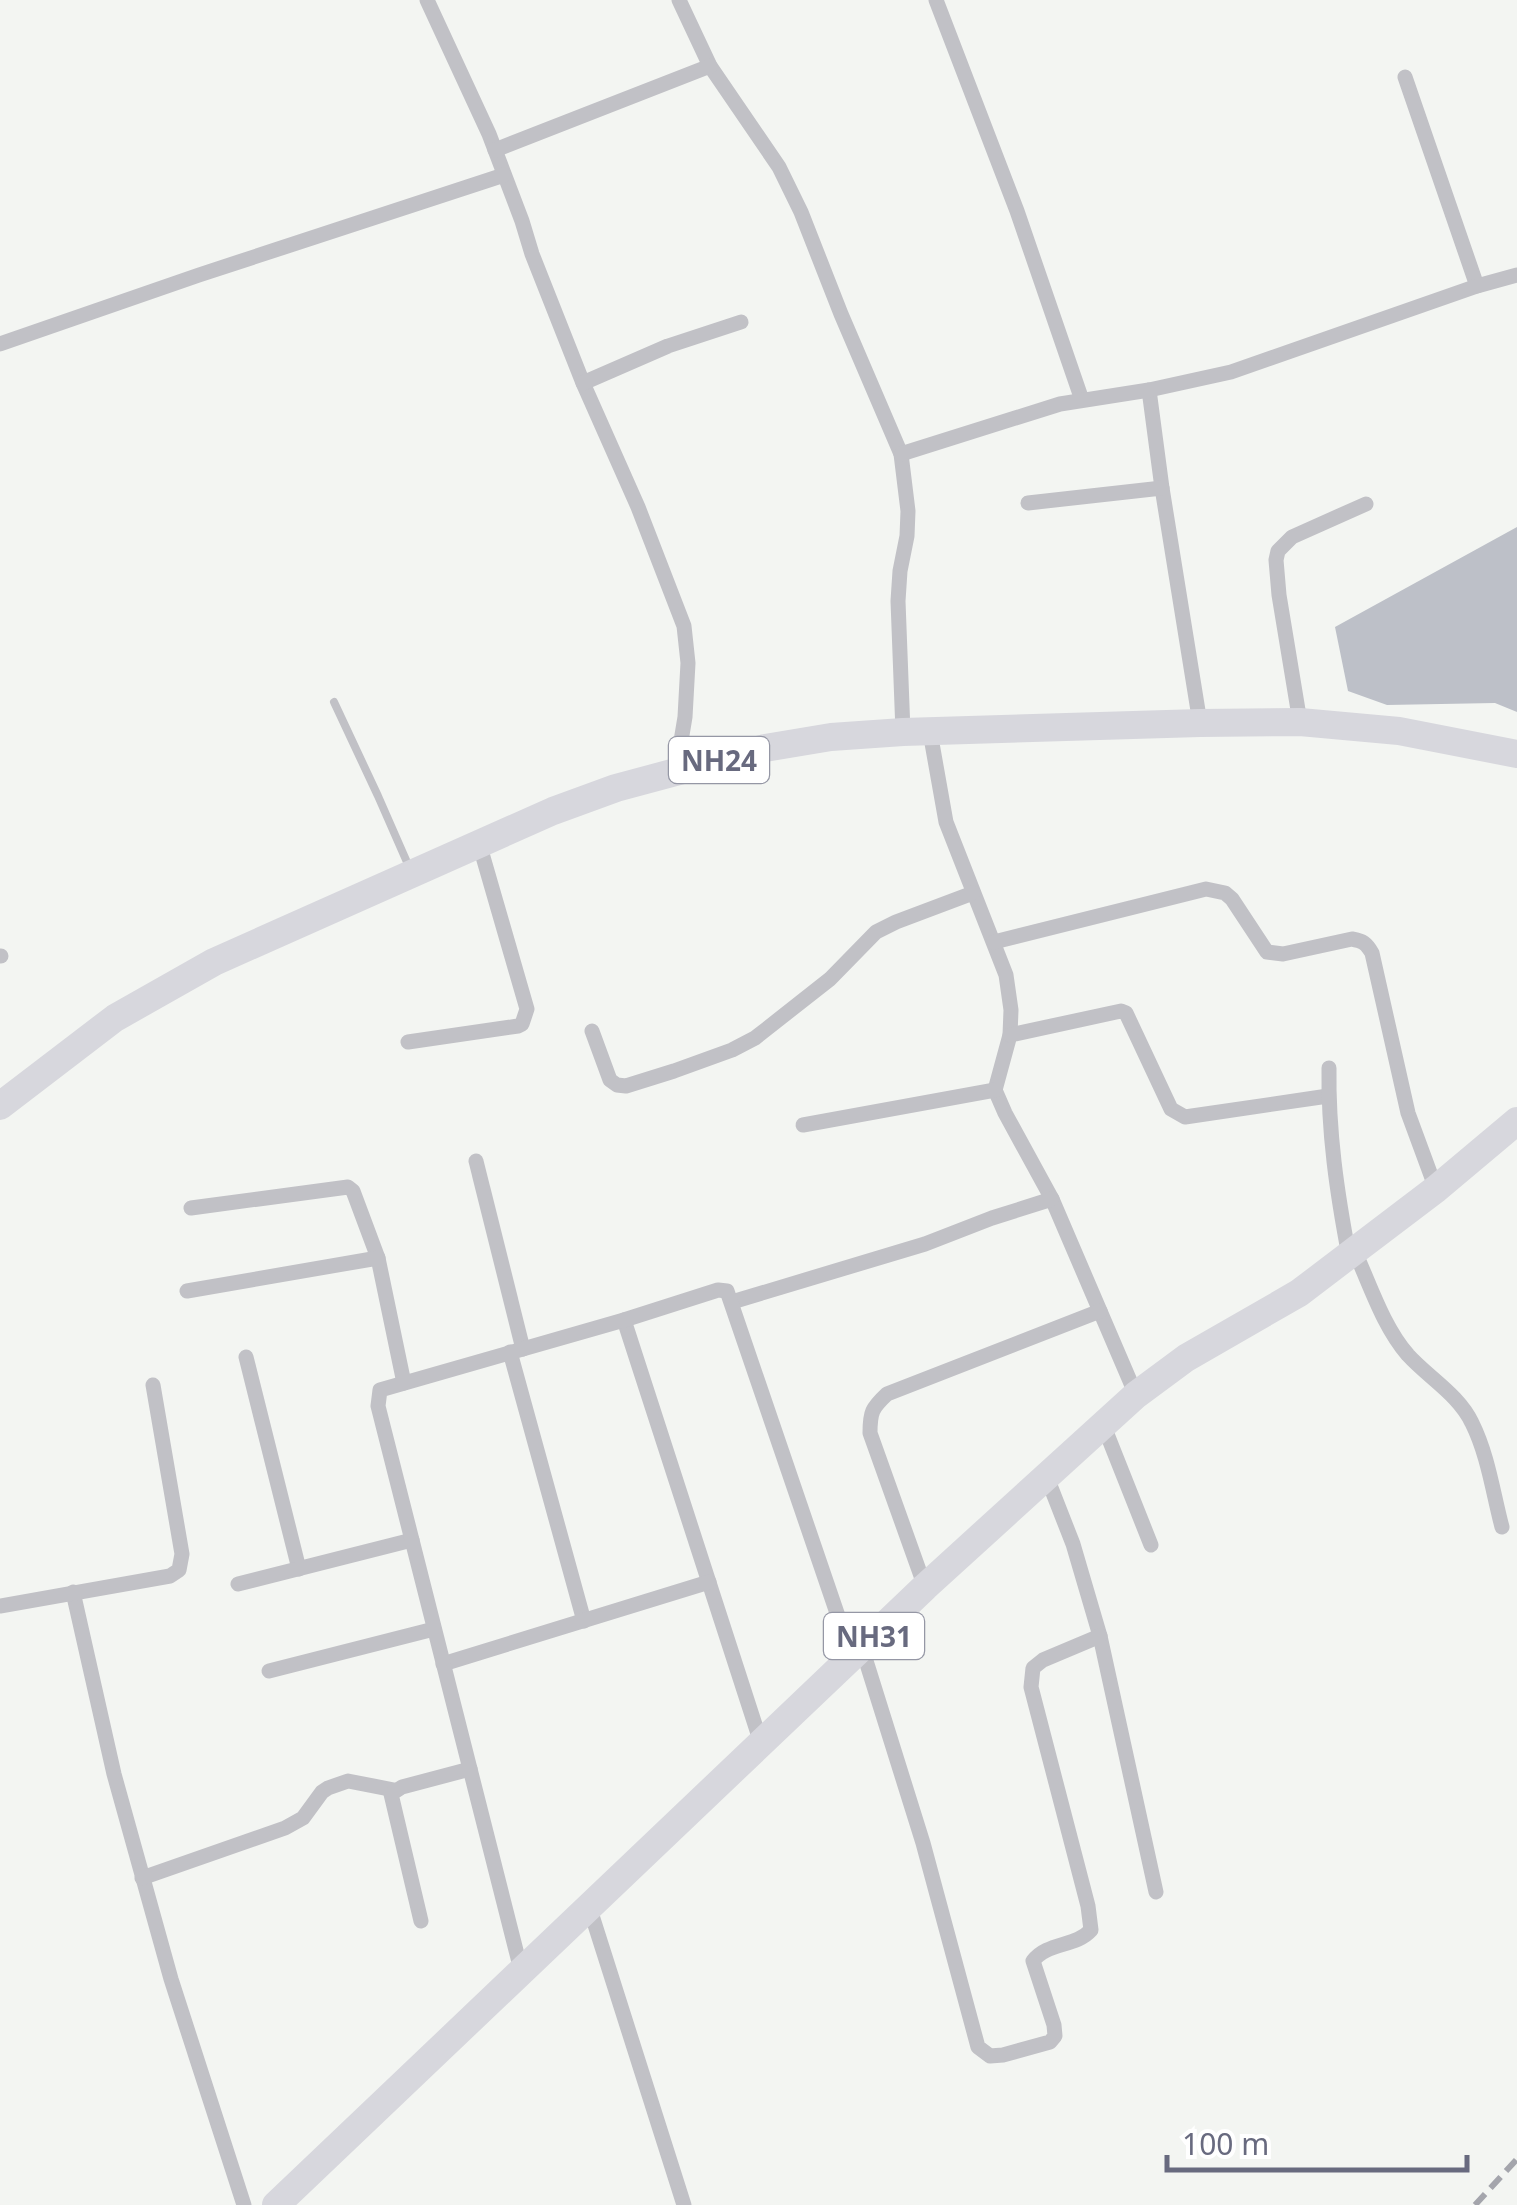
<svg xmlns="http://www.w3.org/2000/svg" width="1517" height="2205" font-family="'Noto Sans',sans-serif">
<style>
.water{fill:#bdc0c8}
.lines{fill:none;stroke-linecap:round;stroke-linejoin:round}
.service{stroke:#c1c1c6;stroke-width:8}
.minor{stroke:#c1c1c6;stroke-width:15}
.trunk{stroke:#d7d7dd;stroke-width:28}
.rail{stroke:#a4a5ac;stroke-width:6;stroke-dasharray:15 8;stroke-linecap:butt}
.labels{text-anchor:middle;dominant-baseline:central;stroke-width:10;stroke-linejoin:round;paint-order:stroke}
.shield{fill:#fff;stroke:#9597a5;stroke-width:2.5}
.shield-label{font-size:28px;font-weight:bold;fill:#686a7f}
</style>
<rect width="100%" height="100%" fill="#f3f5f2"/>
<!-- water -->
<path class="water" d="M1517 527V712L1495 703 1387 705 1348 691 1335 627Z"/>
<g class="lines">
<!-- service -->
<path class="service" d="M334 702 378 796 410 869"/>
<!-- minor -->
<g class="minor">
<path d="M427 0 489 134 522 221 532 254 583 383 638 507 684 626 688 663 685 717 676 771"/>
<path d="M679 0 710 66 779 167 801 212 841 314 901 454 908 511 907 536 900 571 898 601 903 732"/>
<path d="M936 0 1017 211 1082 400"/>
<path d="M1405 77 1477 286"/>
<path d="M495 150 710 66"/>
<path d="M0 344 199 275 504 175"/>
<path d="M583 383 668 346 741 322"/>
<path d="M1149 390 1162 488 1200 723"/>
<path d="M901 454 1060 404 1149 390 1231 372 1477 286 1517 275"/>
<path d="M1028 503 1162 488"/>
<path d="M1300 722 1279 595 1276 560 1278 551 1292 537 1366 504"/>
<path d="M930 732 946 822 1006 975 1011 1010 1010 1035 995 1090 1005 1113 1052 1199 1136 1395"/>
<path d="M994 942 1206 889 1225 893 1232 899 1267 952 1283 954 1352 939C1363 941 1366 943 1372 953L1408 1113 1436 1189"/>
<path d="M0 956H1"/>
<path d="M592 1031 610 1080 617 1085 626 1086 674 1071 732 1050 755 1038 830 979 876 932 896 922 973 893"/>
<path d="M1010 1035 1121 1011 1126 1013 1171 1109 1185 1117 1328 1096"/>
<path d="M408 1042 518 1026 522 1024 527 1009 479 843"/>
<path d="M1329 1068C1328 1132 1337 1193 1349 1256"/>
<path d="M803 1125 995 1090"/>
<path d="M476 1161 523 1349"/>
<path d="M191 1208 348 1187 353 1191 378 1258"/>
<path d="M1355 1252C1371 1287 1383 1326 1408 1355 1429 1378 1459 1395 1472 1423 1488 1455 1493 1493 1502 1527"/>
<path d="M187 1291 378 1258 404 1383"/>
<path d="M732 1302 925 1244 992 1218 1052 1199"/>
<path d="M624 1320 761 1743"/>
<path d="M510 1352 584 1621"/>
<path d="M246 1357 299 1569"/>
<path d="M1103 1424 1151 1545"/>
<path d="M1046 1475 1073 1544 1100 1636 1156 1892"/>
<path d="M238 1584 412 1540"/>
<path d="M925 1587 870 1433C870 1412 872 1408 887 1394L1100 1311"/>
<path d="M73 1592 114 1774 171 1979 244 2205"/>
<path d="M0 1606 170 1576 179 1570 182 1554 153 1385"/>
<path d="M862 1648 923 1843 978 2047 990 2056 1003 2055 1050 2042 1055 2036 1054 2025 1033 1961C1047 1942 1076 1947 1091 1930L1088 1906 1031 1687 1033 1668 1043 1660 1100 1636"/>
<path d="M443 1664 709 1582"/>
<path d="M269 1671 434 1629"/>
<path d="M142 1878 285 1828 303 1818 322 1792 328 1788 348 1781 394 1790"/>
<path d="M589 1906 684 2205"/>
<path d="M421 1921 391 1794 402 1787 470 1769"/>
<path d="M521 1970 378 1406 380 1390 624 1320 718 1290 727 1291 852 1657"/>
</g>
<!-- trunk -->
<g class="trunk">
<path d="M0 1106 115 1018 214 962 553 811 616 788 765 748 831 737 903 732 1200 723 1300 722 1399 731 1517 754"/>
<path d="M276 2205 925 1587 1136 1395 1186 1358 1299 1293 1436 1189 1517 1121"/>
</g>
<!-- rail -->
<path class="rail" d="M1475 2205 1517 2159"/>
</g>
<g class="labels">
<!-- shield labels -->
<g class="shield">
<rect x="669" y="737" width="100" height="46" rx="8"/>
<rect x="824" y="1613" width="100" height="46" rx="8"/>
</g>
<g class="shield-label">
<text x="719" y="760">NH24</text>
<text x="874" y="1636">NH31</text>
</g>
</g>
<!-- scale -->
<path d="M1167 2155v15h300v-15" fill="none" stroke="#686a7f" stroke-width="5"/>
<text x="1182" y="2155" font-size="30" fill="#686a7f" stroke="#ffffff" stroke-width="8" paint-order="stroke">100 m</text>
</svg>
